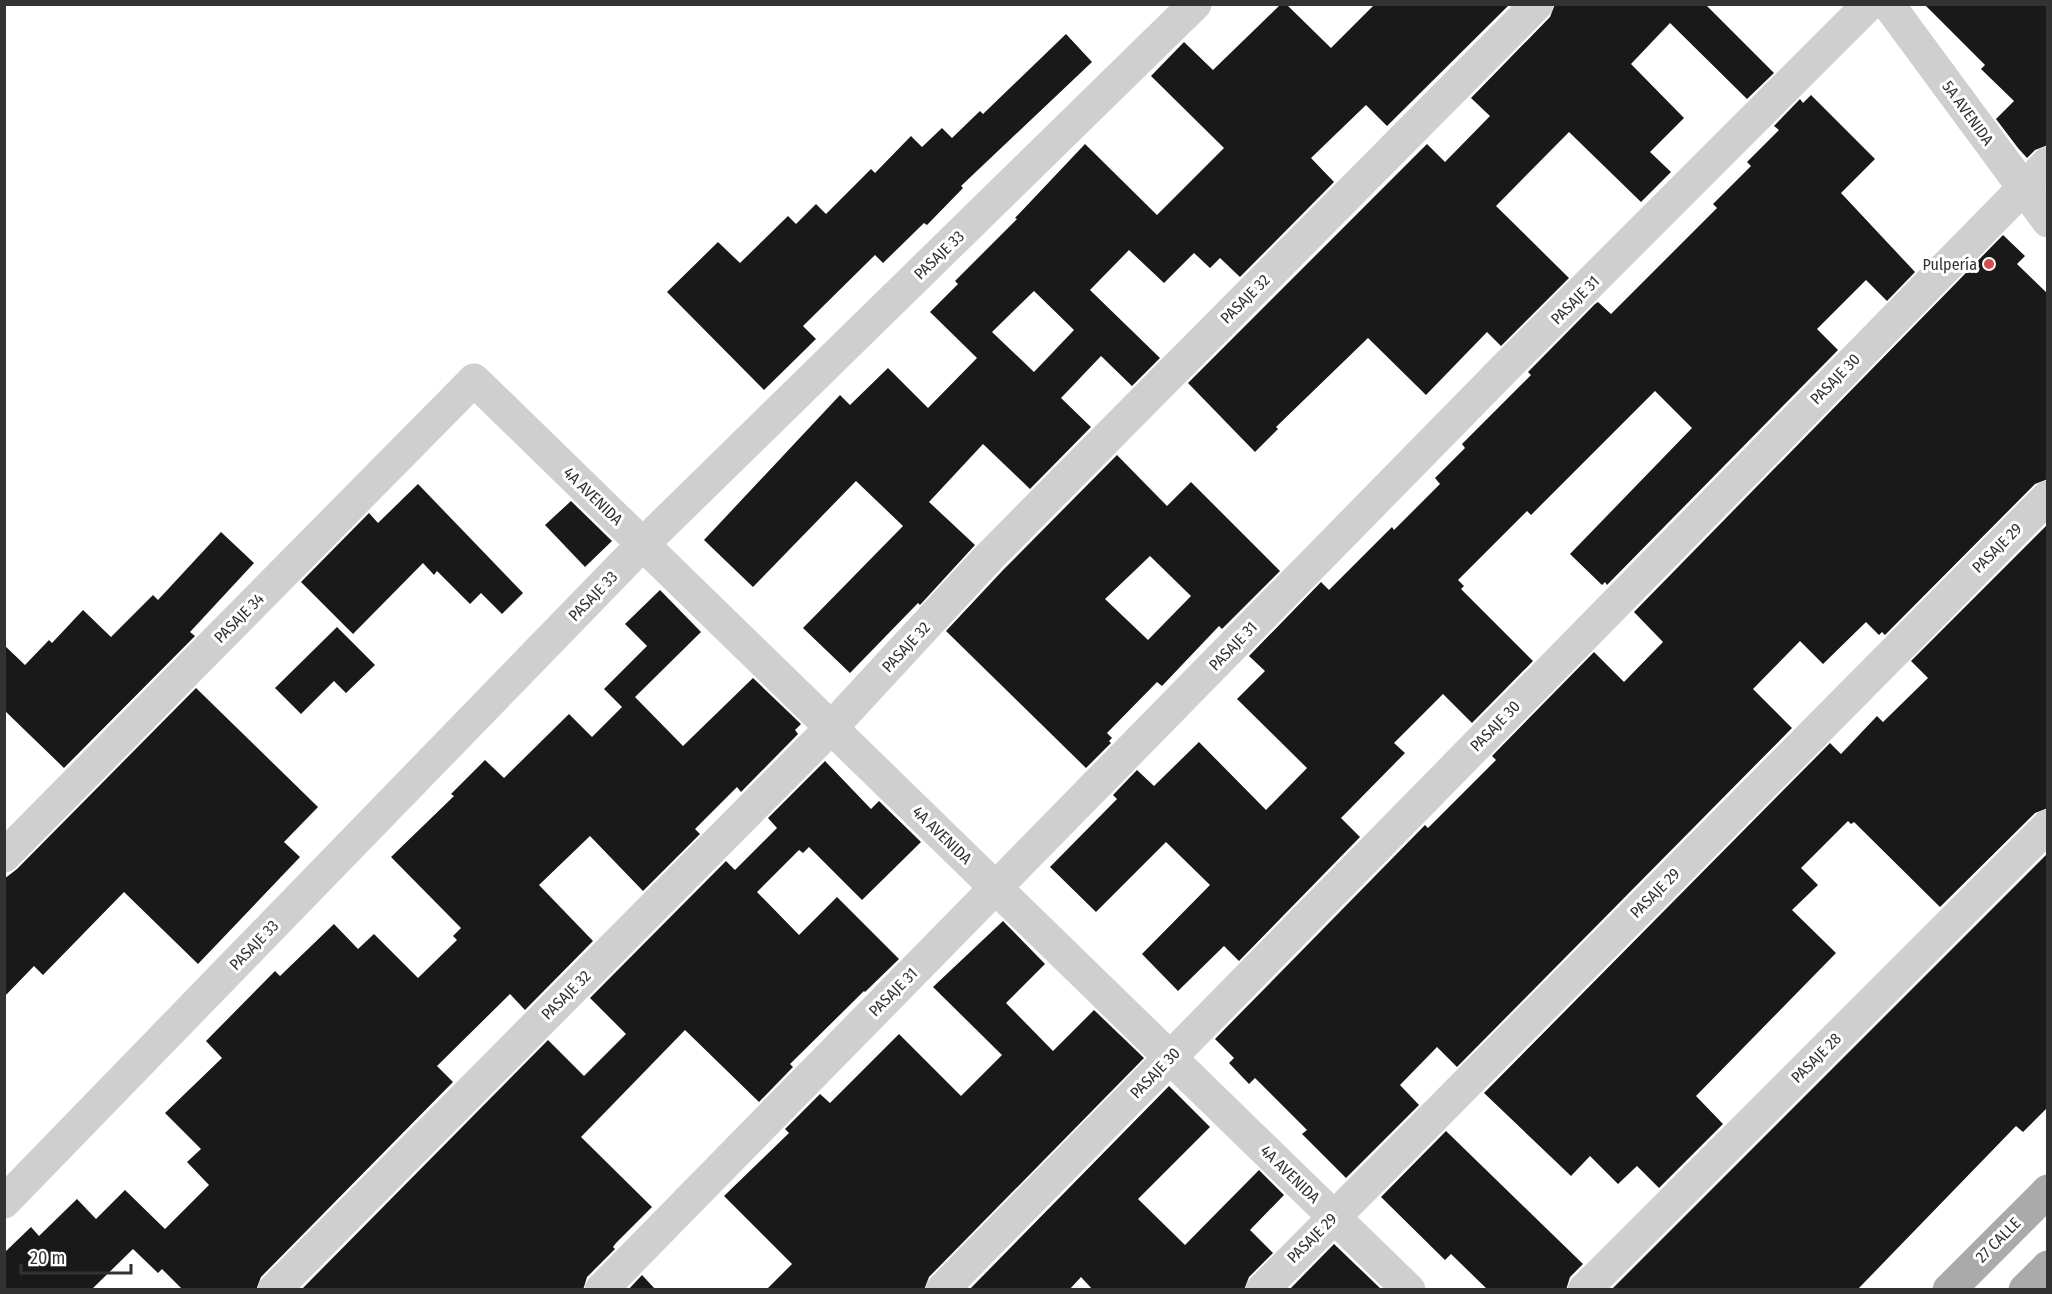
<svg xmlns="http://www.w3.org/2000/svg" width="2052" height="1294" font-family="'Fira Sans Condensed',sans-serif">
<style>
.building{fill:#191919;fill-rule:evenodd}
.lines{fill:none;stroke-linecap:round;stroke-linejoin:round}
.minor{stroke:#cfcfcf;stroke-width:33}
.major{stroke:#aaa;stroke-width:33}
.poi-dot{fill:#d24d4b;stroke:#fff;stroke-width:2}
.labels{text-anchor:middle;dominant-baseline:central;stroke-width:6;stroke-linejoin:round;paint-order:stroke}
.street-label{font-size:16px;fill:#323232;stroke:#fff}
.poi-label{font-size:16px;fill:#323232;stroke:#fff;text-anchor:end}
</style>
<rect width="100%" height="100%" fill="#fff"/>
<!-- building -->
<g class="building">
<path d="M1281 4H1286L1331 48 1375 4H1510L1387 126 1366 105 1311 158 1334 182 1240 277 1220 258 1210 268 1194 253 1164 283 1129 250 1090 290 1160 358 1132 386 1101 356 1061 398 1091 427 1030 489 983 444 929 502 975 545 920 605 918 603 850 673 803 628 903 526 856 481 753 587 704 540 840 395 850 405 888 368 928 408 977 358 930 312 958 284 955 281 1017 219 1015 218 1085 144 1157 215 1224 148 1151 76 1184 42 1213 70ZM1034 291 1074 330 1034 372 992 332Z"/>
<path d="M1555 4H1705L1774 73 1747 99 1670 23 1631 64 1684 118 1650 152 1671 172 1641 202 1569 132 1496 206 1569 278 1501 346 1487 332 1426 395 1368 338 1276 427 1278 429 1255 452 1188 383 1427 144 1445 162 1490 116 1471 98 1550 17Z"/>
<path d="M1924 4H2048V145L2035 150 2027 158 2018 148 1996 119 2014 101 1981 69 1985 65Z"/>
<path d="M1066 34 1092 62 961 186 963 188 927 225 924 223 883 263 875 255 803 326 816 339 764 390 667 292 718 242 740 263 788 216 796 224 816 204 826 214 871 169 875 173 911 136 922 147 942 128 952 138 980 111 983 114Z"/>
<path d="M1811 95 1875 159 1841 193 1915 272 1887 301 1866 280 1817 329 1838 350 1607 585 1605 582 1602 585 1570 554 1692 428 1655 391 1531 515 1527 511 1458 580 1464 586 1461 589 1533 661 1472 723 1443 694 1394 743 1405 753 1341 818 1360 837 1239 961 1224 946 1178 991 1142 954 1210 885 1166 842 1096 912 1050 867 1117 799 1113 795 1137 770 1154 786 1199 742 1266 810 1307 768 1237 699 1265 671 1249 656 1321 582 1329 590 1392 527 1394 530 1440 484 1435 478 1465 448 1462 444 1531 375 1528 372 1595 304 1598 302 1611 314 1717 208 1713 204 1751 166 1747 162 1779 130 1774 126 1800 99 1803 103Z"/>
<path d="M2003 235 2025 256 2017 264 2048 294V479L2035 484 1885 635 1882 632 1879 635 1866 622 1823 664 1800 641 1753 689 1792 728 1457 1067 1437 1047 1400 1085 1419 1105 1346 1178 1302 1134 1307 1130 1255 1078 1249 1084 1229 1063 1234 1058 1215 1039 1425 825 1428 828 1496 760 1492 756 1594 652 1624 682 1663 642 1634 612Z"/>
<path d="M1117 455 1167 506 1191 482 1280 571 1222 629 1219 626 1162 686 1157 682 1107 733 1112 738 1109 741 1111 743 1086 768 946 631 1004 569ZM1150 556 1191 596 1148 640 1105 599Z"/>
<path d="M418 484 523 593 502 614 481 593 470 604 437 571 434 575 423 563 353 634 301 582 369 513 378 523Z"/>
<path d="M571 501 612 541 585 567 545 525Z"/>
<path d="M2048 524V808L2035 813 1940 907 1854 822 1851 824 1848 821 1801 868 1818 885 1792 910 1836 953 1696 1096 1723 1124 1659 1188 1637 1166 1618 1184 1590 1156 1571 1176 1484 1093 1830 743 1841 754 1877 716 1883 722 1928 678 1911 661Z"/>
<path d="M221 532 254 563 190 632 195 636 64 768 4 710V645L25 665 49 640 52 643 83 610 111 637 153 595 158 600Z"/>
<path d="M660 590 701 632 635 697 683 746 753 678 801 724 795 730 798 734 741 792 737 787 695 829 700 834 643 891 590 836 539 885 593 941 525 1010 510 994 437 1066 453 1082 261 1277 256 1290H183L162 1269 158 1273 133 1249 91 1290H4V1253L31 1227 39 1236 77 1199 96 1219 125 1190 165 1229 209 1185 187 1162 201 1149 165 1113 222 1058 206 1041 275 971 280 976 334 924 358 949 374 934 418 978 457 940 453 936 461 928 391 857 454 796 451 794 485 760 504 778 569 714 592 737 622 707 604 689 647 646 625 624Z"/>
<path d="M337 627 375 665 346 693 334 681 301 714 275 688Z"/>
<path d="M196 688 318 807 284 842 300 857 198 964 124 892 43 975 34 966 4 997V879L17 869Z"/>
<path d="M825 761 871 809 879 801 921 842 862 900 809 847 803 853 799 850 757 892 799 935 837 897 899 959 865 992 864 991 790 1064 793 1067 759 1102 685 1030 581 1137 652 1207 616 1243 613 1247 615 1249 587 1277 583 1290H301L548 1040 584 1076 626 1034 590 998 726 861 735 870 777 828 768 818Z"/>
<path d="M2048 853V1107L2023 1132 2016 1126 1857 1290H1611Z"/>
<path d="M1003 921 1045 964 1006 1003 1053 1051 1094 1010 1144 1058 929 1277 924 1290H766L792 1264 724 1196 789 1133 785 1129 820 1094 830 1103 899 1034 961 1096 1002 1055 933 987Z"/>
<path d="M1169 1086 1210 1127 1138 1199 1185 1245 1259 1170 1284 1195 1250 1230 1273 1253 1249 1277 1244 1290H1093L1081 1277 1069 1290H969Z"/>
<path d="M1446 1131 1583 1264 1570 1277 1566 1290H1488L1451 1254 1445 1260 1381 1197Z"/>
<path d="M1334 1244 1382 1290H1289Z"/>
<path d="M642 1275 656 1290H628Z"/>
</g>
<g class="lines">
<!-- minor -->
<g class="minor">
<path d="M1888 4 2048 221"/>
<path d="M4 856 474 380 1409 1290"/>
<path d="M4 1202 643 544 1195 4"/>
<path d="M274 1290 831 728 990 556 1537 4"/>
<path d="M601 1290 1508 365 1869 4"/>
<path d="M942 1290 2048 163"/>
<path d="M1262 1290 2048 497"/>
<path d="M1584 1290 2048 826"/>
</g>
<!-- major -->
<g class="major">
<path d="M1949 1290 2048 1191"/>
<path d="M2025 1290 2048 1267"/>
</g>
</g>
<!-- markers -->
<circle class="poi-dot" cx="1989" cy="264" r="6"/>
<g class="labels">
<!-- street labels -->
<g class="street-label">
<text transform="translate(1968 113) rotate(54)">5A AVENIDA</text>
<text transform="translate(939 255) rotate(-44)">PASAJE 33</text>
<text transform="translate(1245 299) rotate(-45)">PASAJE 32</text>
<text transform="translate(1575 300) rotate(-45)">PASAJE 31</text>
<text transform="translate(1835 379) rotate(-46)">PASAJE 30</text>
<text transform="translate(593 496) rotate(44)">4A AVENIDA</text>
<text transform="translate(1997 548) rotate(-45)">PASAJE 29</text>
<text transform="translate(593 596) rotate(-46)">PASAJE 33</text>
<text transform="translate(239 618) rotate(-45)">PASAJE 34</text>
<text transform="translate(1233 646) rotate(-46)">PASAJE 31</text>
<text transform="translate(906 647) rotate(-47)">PASAJE 32</text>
<text transform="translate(1495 726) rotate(-46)">PASAJE 30</text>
<text transform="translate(942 835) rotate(44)">4A AVENIDA</text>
<text transform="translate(1655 893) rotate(-45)">PASAJE 29</text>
<text transform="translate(254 945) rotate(-46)">PASAJE 33</text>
<text transform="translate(893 992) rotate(-45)">PASAJE 31</text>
<text transform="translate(566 995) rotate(-45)">PASAJE 32</text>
<text transform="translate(1816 1058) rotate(-45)">PASAJE 28</text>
<text transform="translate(1155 1073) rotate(-46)">PASAJE 30</text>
<text transform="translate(1290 1174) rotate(44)">4A AVENIDA</text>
<text transform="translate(1312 1238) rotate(-45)">PASAJE 29</text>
<text transform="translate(1998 1240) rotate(-45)">27 CALLE</text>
</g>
<!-- poi labels -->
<g class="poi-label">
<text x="1977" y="264">Pulpería</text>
</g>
</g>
<!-- border -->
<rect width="2052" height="1294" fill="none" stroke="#323232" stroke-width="12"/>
<!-- scale -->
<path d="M21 1264v9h110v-9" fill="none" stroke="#323232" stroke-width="3"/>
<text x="30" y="1264" font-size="18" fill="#323232" stroke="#ffffff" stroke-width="4.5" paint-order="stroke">20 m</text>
</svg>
